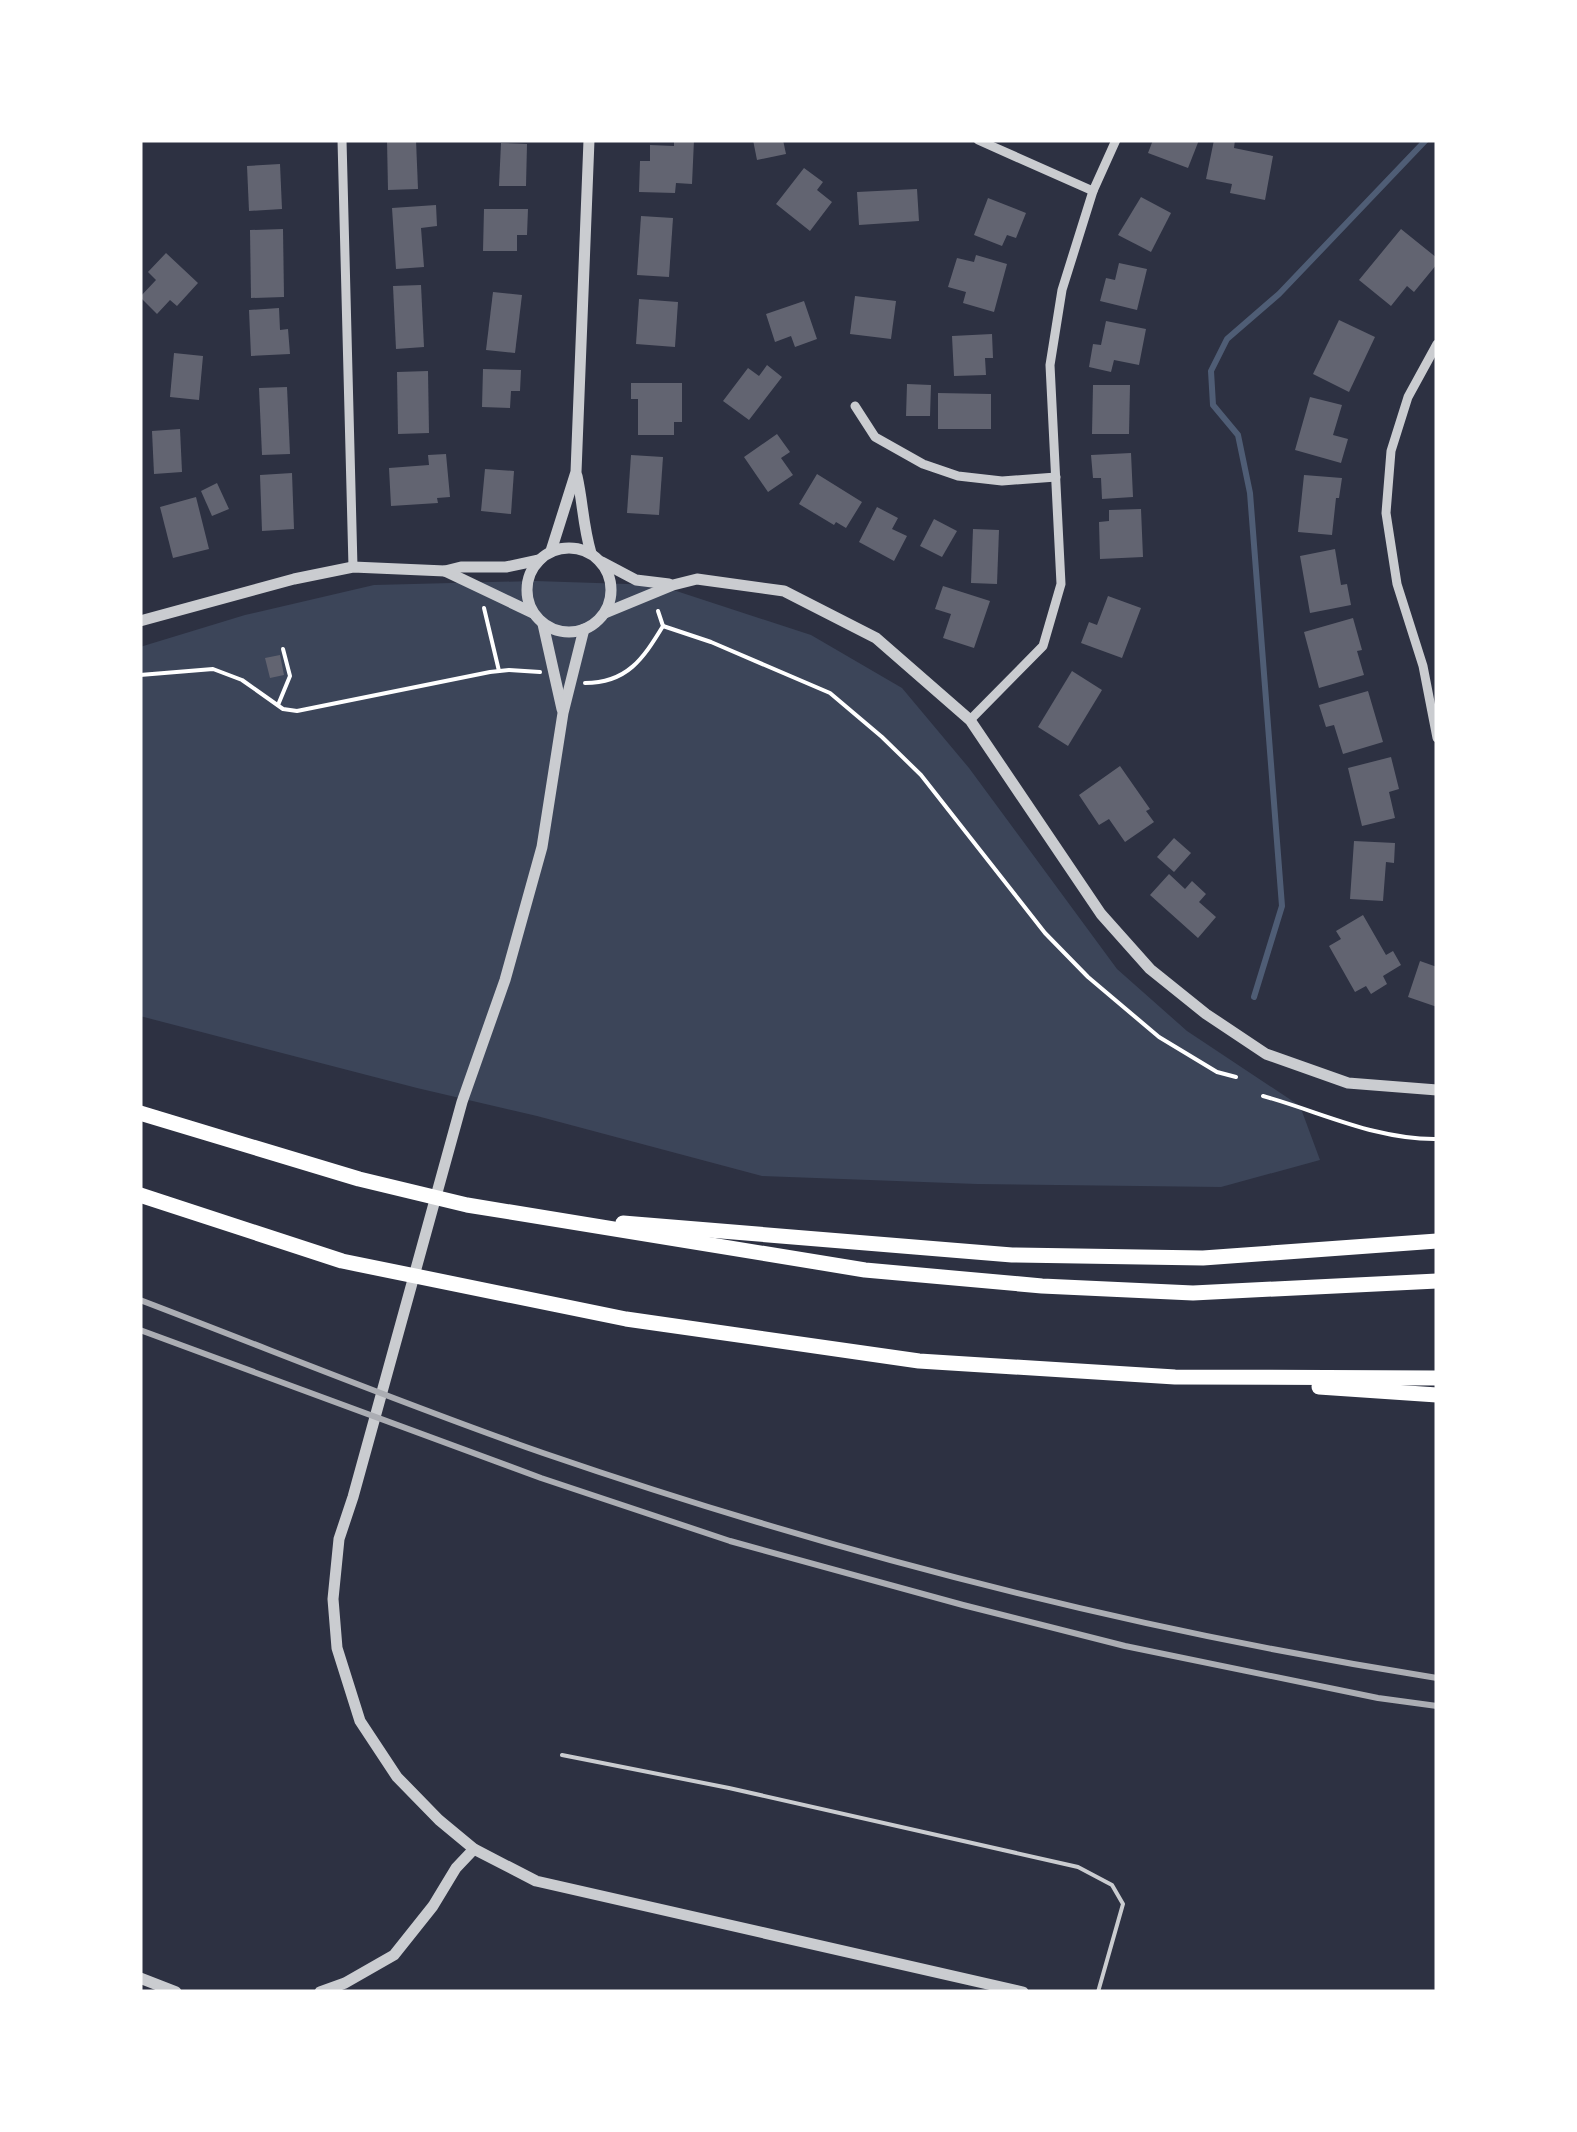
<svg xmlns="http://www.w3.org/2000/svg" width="1577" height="2132" font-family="Montserrat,sans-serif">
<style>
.green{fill:#3c4559}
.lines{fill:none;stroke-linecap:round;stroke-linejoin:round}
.stream{stroke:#4f5d75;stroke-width:6}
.building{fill:#626471}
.path{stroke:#fff;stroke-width:4}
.service{stroke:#caccd0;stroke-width:4}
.minor{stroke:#caccd0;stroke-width:9}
.tertiary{stroke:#caccd0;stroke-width:11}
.motorway{stroke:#fff;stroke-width:15}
.rail{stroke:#abadb3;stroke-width:6}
</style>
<rect width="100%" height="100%" fill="#2d3142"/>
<!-- green -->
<path class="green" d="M535 581 658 585 811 635 902 688 969 768 1117 969 1187 1031 1300 1106 1320 1160 1221 1187 977 1184 762 1176 537 1116 417 1088 140 1016V647L245 615 374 585Z"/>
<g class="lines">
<!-- stream -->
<path class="stream" d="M1254 997 1282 906 1250 493 1238 435 1213 405 1211 371 1227 339 1279 294 1426 140"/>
</g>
<!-- building -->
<g class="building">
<path d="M387 140H416L418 189 388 190Z"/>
<path d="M674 140H694L692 184 676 183 675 193 639 192 640 161H650V145L674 146Z"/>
<path d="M753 140H783L786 154 757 160Z"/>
<path d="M1153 140H1199L1188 168 1148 153Z"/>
<path d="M1214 140H1235L1234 148 1273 156 1265 200 1230 193 1232 184 1206 179Z"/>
<path d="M501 143 527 144 526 186H499Z"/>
<path d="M280 164 282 209 249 211 247 166Z"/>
<path d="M804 168 823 182 817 190 832 202 810 231 776 204Z"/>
<path d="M917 189 919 221 859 225 857 192Z"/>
<path d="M1141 197 1171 213 1151 252 1118 235Z"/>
<path d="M988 198 1026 213 1016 238 1007 235 1002 246 974 235Z"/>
<path d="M436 205 437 226 421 228 424 267 396 269 392 208Z"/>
<path d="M484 209H528L527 235H517V251H483Z"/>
<path d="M641 216 673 218 669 277 637 275Z"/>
<path d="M283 229 284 297 251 298 250 230Z"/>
<path d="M1401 229 1437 258V264L1414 292 1407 286 1391 306 1359 280Z"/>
<path d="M166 253 198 283 177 306 170 300 157 314 140 297 156 280 148 272Z"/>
<path d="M976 255 1007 264 994 312 963 303 966 292 948 287 957 258 974 262Z"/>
<path d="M1119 263 1147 269 1137 310 1100 301 1106 278 1115 280Z"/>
<path d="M421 285 424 347 396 349 393 286Z"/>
<path d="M493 292 522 295 515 353 486 350Z"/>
<path d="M855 296 896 301 891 339 850 334Z"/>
<path d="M639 299 678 302 675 347 636 344Z"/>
<path d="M804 301 817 339 795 347 791 336 775 342 766 314Z"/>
<path d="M279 308 280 330 288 329 290 354 251 356 249 310Z"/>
<path d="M1339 320 1375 337 1349 392 1313 374Z"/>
<path d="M1106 321 1146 329 1139 365 1114 360 1111 372 1089 367 1093 344 1101 345Z"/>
<path d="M992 334 993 358H985L986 375 954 376 952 336Z"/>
<path d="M174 353 203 356 199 400 170 397Z"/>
<path d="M767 365 782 377 749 420 723 401 748 368 759 376Z"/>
<path d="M483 369 521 370 520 391H511L510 408 482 407Z"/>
<path d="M428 371 429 433 398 434 397 372Z"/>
<path d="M631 383H682V422H674V435H638V399H631Z"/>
<path d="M907 384 931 385 930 416H906Z"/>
<path d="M1093 385H1130L1129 434H1092Z"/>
<path d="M287 387 290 454 262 455 259 388Z"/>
<path d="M938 393 991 394V429H938Z"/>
<path d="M1310 397 1342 405 1333 435 1348 439 1341 463 1295 450Z"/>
<path d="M180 429 182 472 154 474 152 431Z"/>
<path d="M777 434 790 452 781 458 793 475 768 492 744 457Z"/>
<path d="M1131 453 1133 497 1102 499 1101 478H1093L1091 455Z"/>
<path d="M446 454 450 497 437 498 438 503 391 506 389 468 429 465 428 455Z"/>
<path d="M631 455 663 457 659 515 627 513Z"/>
<path d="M485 469 514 471 511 514 481 511Z"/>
<path d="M292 473 294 529 262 531 260 475Z"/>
<path d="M817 474 862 502 846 528 836 522 834 525 799 504Z"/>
<path d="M1304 475 1342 478 1339 498H1336L1332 535 1298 532Z"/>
<path d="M217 483 229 509 212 516 201 491Z"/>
<path d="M196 497 209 549 173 558 160 507Z"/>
<path d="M877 507 898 518 892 529 907 536 894 561 859 542Z"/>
<path d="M1141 509 1143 557 1100 559 1099 522 1109 521V510Z"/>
<path d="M934 519 957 531 942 557 920 546Z"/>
<path d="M973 529 999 530 997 584 971 583Z"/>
<path d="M1335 549 1341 585 1347 584 1351 605 1310 613 1300 556Z"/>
<path d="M943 586 990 601 974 648 943 638 951 614 935 609Z"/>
<path d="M1108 596 1141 608 1122 658 1081 643 1089 622 1097 625Z"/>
<path d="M1353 618 1362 650 1357 651 1364 675 1319 688 1304 632Z"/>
<path d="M280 655 284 675 270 678 265 658Z"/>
<path d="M1072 671 1102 690 1068 746 1038 727Z"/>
<path d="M1368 691 1383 742 1343 754 1334 725 1326 727 1319 705Z"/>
<path d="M1391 757 1399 789 1389 792 1395 818 1362 826 1348 768Z"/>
<path d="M1120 766 1150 809 1146 811 1154 822 1125 842 1109 819 1099 825 1079 795Z"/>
<path d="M1174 838 1191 853 1174 872 1157 857Z"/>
<path d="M1354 841 1395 843 1394 863 1386 862 1383 901 1350 899Z"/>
<path d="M1169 874 1185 889 1192 881 1206 894 1199 902 1216 917 1198 938 1150 895Z"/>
<path d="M1363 915 1386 955 1393 951 1401 965 1383 976 1387 984 1371 994 1366 986 1355 992 1329 946 1341 939 1336 931Z"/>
<path d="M1420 961 1437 967V1007L1408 997Z"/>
</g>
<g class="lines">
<!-- path -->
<g class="path">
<path d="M484 608 499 671"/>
<path d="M663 626 711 642 830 693 882 737 921 775 1045 933 1088 977 1159 1037 1217 1072 1236 1077"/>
<path d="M140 675 213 669 242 680 283 709 297 711 490 672 509 670 540 672"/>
<path d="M585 683C627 683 643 659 663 626L658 611"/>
<path d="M278 705 290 676 283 649"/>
<path d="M1263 1096C1321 1112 1376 1140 1437 1139"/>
</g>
<!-- service -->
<path class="service" d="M562 1755 729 1788 1078 1867 1112 1885 1123 1904 1098 1992"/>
<!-- minor -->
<g class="minor">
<path d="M342 140 353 567"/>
<path d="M978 140 1093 191"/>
<path d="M1437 344 1408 397 1391 451 1386 513 1397 584 1423 666 1437 738"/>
<path d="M855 406 875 437 923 464 958 476 1002 481 1056 477"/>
<path d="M970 720 1043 646 1061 584 1050 365 1062 290 1093 191 1116 140"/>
</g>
<!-- tertiary -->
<g class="tertiary">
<path d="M577 476C583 503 583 526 591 553"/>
<circle cx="569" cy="590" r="42"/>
<path d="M551 551 576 472 589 140"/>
<path d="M602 562 636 580 669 584"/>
<path d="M445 571 533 613"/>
<path d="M605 613 673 585 697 579 784 591 876 638 970 720 1101 914 1150 969 1206 1014 1266 1054 1348 1083 1437 1090"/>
<path d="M140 621 294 579 353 567 445 571 461 567H506L539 560"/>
<path d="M543 624 562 709"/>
<path d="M584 629 563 713 542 847 505 980 462 1102 353 1497 339 1539 333 1599 337 1648 360 1721 397 1777 439 1820 474 1849 536 1881 1023 1992"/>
<path d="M140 1978 176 1992"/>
<path d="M320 1992 345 1983 394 1955 433 1906 456 1868 474 1849"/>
</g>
<!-- motorway -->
<g class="motorway">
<path d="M140 1113 359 1179 467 1205 865 1270 1042 1286 1193 1293 1437 1281"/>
<path d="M140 1195 342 1261 626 1319 919 1361 1175 1377 1437 1378"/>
<path d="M623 1223 1012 1255 1203 1258 1437 1241"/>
<path d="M1319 1387 1437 1395"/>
</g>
<!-- rail -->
<g class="rail">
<path d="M140 1300C274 1351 408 1406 543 1453 834 1553 1133 1630 1437 1678"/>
<path d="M140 1330 541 1478 730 1541 963 1605 1125 1646 1378 1698 1437 1706"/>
</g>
</g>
<!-- border -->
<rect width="1577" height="2132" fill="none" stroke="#ffffff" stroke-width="285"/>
</svg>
